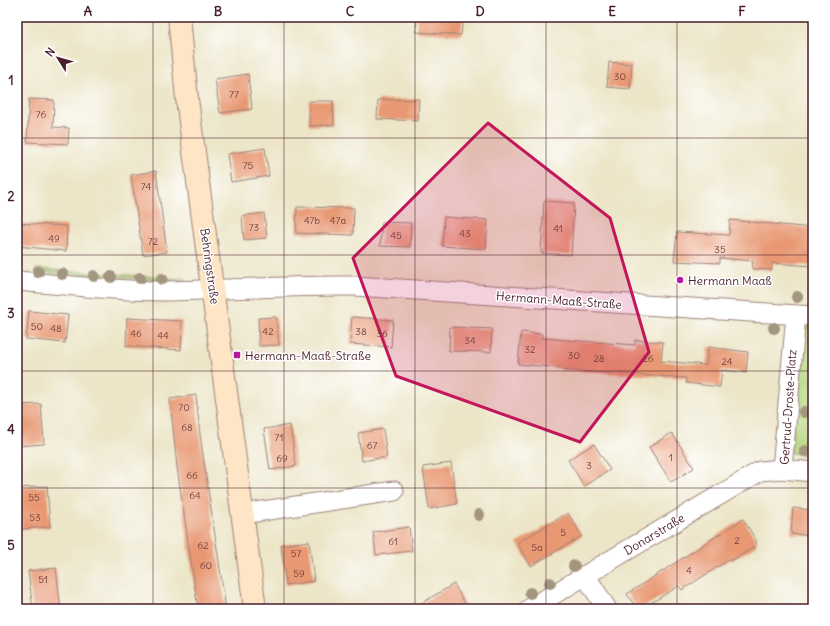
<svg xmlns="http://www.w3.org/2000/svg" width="830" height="626" font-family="Delius,sans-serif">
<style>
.green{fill:#b6d57c;stroke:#807a54}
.building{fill:#e89872}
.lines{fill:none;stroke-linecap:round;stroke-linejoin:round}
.street-casing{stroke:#9b8279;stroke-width:21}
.secondary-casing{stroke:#9b8279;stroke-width:24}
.street{stroke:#fff;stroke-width:19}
.secondary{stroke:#fde5c5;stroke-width:22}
.tree{fill:#a4967e}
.marked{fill:#c2185b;fill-opacity:0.2;stroke:#c2185b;stroke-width:3;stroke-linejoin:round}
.grid{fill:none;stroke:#4a1f2b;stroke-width:1;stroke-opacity:0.55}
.poi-dot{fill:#b5179e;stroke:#fff;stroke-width:1.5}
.labels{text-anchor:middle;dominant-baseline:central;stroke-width:3;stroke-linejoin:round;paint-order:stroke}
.number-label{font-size:10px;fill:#723d3d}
.street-label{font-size:12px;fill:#4a1f2b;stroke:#fff}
.poi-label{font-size:12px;fill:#4a1f2b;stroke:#fff;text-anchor:start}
.neatline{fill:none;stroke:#4a1f2b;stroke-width:1.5}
.grid-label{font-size:13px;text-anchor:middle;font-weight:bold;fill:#4a1f2b}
</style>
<rect width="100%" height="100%" fill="#fff"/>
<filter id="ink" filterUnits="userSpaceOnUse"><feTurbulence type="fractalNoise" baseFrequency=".025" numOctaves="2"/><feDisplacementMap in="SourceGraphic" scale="8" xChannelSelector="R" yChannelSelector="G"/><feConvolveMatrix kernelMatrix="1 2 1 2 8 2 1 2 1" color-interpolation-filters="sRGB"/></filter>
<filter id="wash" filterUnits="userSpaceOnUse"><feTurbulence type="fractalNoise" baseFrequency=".012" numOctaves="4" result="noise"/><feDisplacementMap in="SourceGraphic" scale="16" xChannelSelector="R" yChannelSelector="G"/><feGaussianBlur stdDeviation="0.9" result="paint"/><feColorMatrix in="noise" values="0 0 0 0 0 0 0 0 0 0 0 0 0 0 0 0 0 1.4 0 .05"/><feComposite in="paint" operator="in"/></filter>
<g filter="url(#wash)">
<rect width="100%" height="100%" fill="#ece5c7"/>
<!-- green -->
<g class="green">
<path d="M36 269 186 279 185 282 36 272Z"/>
<path d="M802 325 813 326V455L791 453Z"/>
</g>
<g id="blocks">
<!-- building -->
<g class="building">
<path d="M417 17H463L461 35 416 32Z"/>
<path d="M609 62 632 64 630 89 607 87Z"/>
<path d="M248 74 252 109 220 113 215 79Z"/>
<path d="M29 99 54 100 53 127 69 128 68 144 27 142Z"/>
<path d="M419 99 418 121 377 119 378 100Z"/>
<path d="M309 101H333L334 125 309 126Z"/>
<path d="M265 148 269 176 231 182 227 154Z"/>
<path d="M156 171 167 252 143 255 131 175Z"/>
<path d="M544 201 574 203 571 255 541 253Z"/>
<path d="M297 207 354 208 353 235 296 233Z"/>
<path d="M264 213 267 238 244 240 242 216Z"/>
<path d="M444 217 488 220 486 249 442 246Z"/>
<path d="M730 220 813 228V266L772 263V270L752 269 753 261 720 258V263L674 261 677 232 729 235Z"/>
<path d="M382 222 411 223 410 247 380 246Z"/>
<path d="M17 223 67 226 66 251 17 246Z"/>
<path d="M29 311 68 315 65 343 26 339Z"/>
<path d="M276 317 279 345 259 346 258 318Z"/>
<path d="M352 317 393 320 391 347 350 344Z"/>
<path d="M127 318 182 321 181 350 126 346Z"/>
<path d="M450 327 492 329 491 352 449 351Z"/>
<path d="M521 332 542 334 541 338 635 345V340L663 342 661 361 706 365 708 347 748 352 746 373 722 370 720 387 686 383V378L561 370V368L518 364Z"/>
<path d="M196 395 200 435 226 609H198L177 467 170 399Z"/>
<path d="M41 404 44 444 17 446V405Z"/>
<path d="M290 425 296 466 270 470 264 429Z"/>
<path d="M383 429 387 457 362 461 358 433Z"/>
<path d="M672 433 694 468 671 482 649 447Z"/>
<path d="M594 444 610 470 584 486 568 460Z"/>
<path d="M451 463 457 504 429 509 423 467Z"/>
<path d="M47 486 50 527 22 529 19 488Z"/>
<path d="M793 508 813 510V536L791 534Z"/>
<path d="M568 513 582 536 531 566 517 543Z"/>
<path d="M743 519 756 540V546L731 561 730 559 682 590 679 586 641 609H637L627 594Z"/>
<path d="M409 527 412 551 376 555 373 532Z"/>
<path d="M309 541 314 581 286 585 281 545Z"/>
<path d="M56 568 61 609H33L28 571Z"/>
<path d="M454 584 468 609H412L447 588Z"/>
</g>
</g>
</g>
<g filter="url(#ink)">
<use href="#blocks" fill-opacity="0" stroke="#9b8279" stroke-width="1"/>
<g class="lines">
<!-- street casing -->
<g class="street-casing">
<g id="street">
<path d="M17 281C65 285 114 291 163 291 227 290 291 285 355 286L813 316"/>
<path d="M782 469 796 315"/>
<path d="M243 514 394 491"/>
<path d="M585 575 607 609"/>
<path d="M529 609 760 471 782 469 813 472"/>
</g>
</g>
<!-- secondary casing -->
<g class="secondary-casing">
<path id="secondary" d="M179 17 187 99 255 609"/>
</g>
<!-- street -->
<use href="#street" class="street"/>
<!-- secondary -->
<use href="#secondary" class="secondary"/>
</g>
<!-- trees -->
<g class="tree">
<circle cx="38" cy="272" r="6"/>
<circle cx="62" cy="274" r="6"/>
<circle cx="94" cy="276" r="6"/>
<circle cx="111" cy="277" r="6"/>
<circle cx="140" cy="278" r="6"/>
<circle cx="162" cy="279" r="6"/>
<circle cx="797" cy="297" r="6"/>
<circle cx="774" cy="328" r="6"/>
<circle cx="804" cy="412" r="6"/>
<circle cx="805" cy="451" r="6"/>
<circle cx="479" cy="515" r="6"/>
<circle cx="574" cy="566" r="6"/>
<circle cx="550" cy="583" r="6"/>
<circle cx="530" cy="593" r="6"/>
</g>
</g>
<!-- marked area -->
<path class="marked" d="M488 123 610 218 649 352 580 442 396 376 353 258Z"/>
<!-- grid -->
<path class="grid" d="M153 17V609M284 17V609M415 17V609M546 17V609M677 17V609M17 138H813M17 255H813M17 371H813M17 488H813"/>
<!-- markers -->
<g class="poi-dot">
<circle cx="680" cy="280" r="4"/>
<rect x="233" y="351" width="8" height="8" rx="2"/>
</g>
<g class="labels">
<!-- number labels -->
<g class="number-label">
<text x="620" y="76">30</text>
<text x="234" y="94">77</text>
<text x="41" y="114">76</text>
<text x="248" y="165">75</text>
<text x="146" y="186">74</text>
<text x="312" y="220">47b</text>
<text x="338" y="220">47a</text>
<text x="254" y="227">73</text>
<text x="558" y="228">41</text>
<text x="465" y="233">43</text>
<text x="396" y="235">45</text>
<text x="54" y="238">49</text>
<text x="153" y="241">72</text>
<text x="720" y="249">35</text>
<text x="37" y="326">50</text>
<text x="56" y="328">48</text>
<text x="268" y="331">42</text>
<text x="361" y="331">38</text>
<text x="136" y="333">46</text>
<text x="382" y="333">36</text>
<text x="163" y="335">44</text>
<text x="470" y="340">34</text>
<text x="530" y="349">32</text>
<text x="574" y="355">30</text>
<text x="599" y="358">28</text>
<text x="648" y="358">26</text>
<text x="727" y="361">24</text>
<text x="184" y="407">70</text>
<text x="187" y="427">68</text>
<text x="279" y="437">71</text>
<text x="372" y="445">67</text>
<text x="671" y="457">1</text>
<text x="282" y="458">69</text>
<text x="589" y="465">3</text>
<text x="192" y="475">66</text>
<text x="195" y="495">64</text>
<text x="34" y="497">55</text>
<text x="35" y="517">53</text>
<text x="563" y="532">5</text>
<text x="737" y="540">2</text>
<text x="393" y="541">61</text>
<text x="203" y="545">62</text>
<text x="537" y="547">5a</text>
<text x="296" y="553">57</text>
<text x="206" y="565">60</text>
<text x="689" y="570">4</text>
<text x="299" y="573">59</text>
<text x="43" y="579">51</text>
</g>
<!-- street labels -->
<g class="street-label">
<text transform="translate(210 266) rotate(82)">Behringstraße</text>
<text transform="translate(559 300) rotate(4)">Hermann-Maaß-Straße</text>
<text transform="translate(788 407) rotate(-86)">Gertrud-Droste-Platz</text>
<text transform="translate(654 534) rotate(-31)">Donarstraße</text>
</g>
<!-- poi labels -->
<g class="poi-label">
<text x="688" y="280">Hermann Maaß</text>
<text x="245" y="355">Hermann-Maaß-Straße</text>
</g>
</g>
<!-- margin -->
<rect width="830" height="626" fill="none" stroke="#fff" stroke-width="44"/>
<!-- north arrow -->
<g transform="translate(58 58) rotate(307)" stroke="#ffffff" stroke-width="3" paint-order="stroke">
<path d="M0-3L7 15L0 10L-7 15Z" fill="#4a1f2b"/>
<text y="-6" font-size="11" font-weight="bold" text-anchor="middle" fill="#4a1f2b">N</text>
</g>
<rect x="22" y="22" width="786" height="582" class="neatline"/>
<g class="grid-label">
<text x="88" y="16">A</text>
<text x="218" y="16">B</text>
<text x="350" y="16">C</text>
<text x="480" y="16">D</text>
<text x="612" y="16">E</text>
<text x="742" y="16">F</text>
<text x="11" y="85">1</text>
<text x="11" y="201">2</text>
<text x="11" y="318">3</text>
<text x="11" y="434">4</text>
<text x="11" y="550">5</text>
</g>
</svg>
